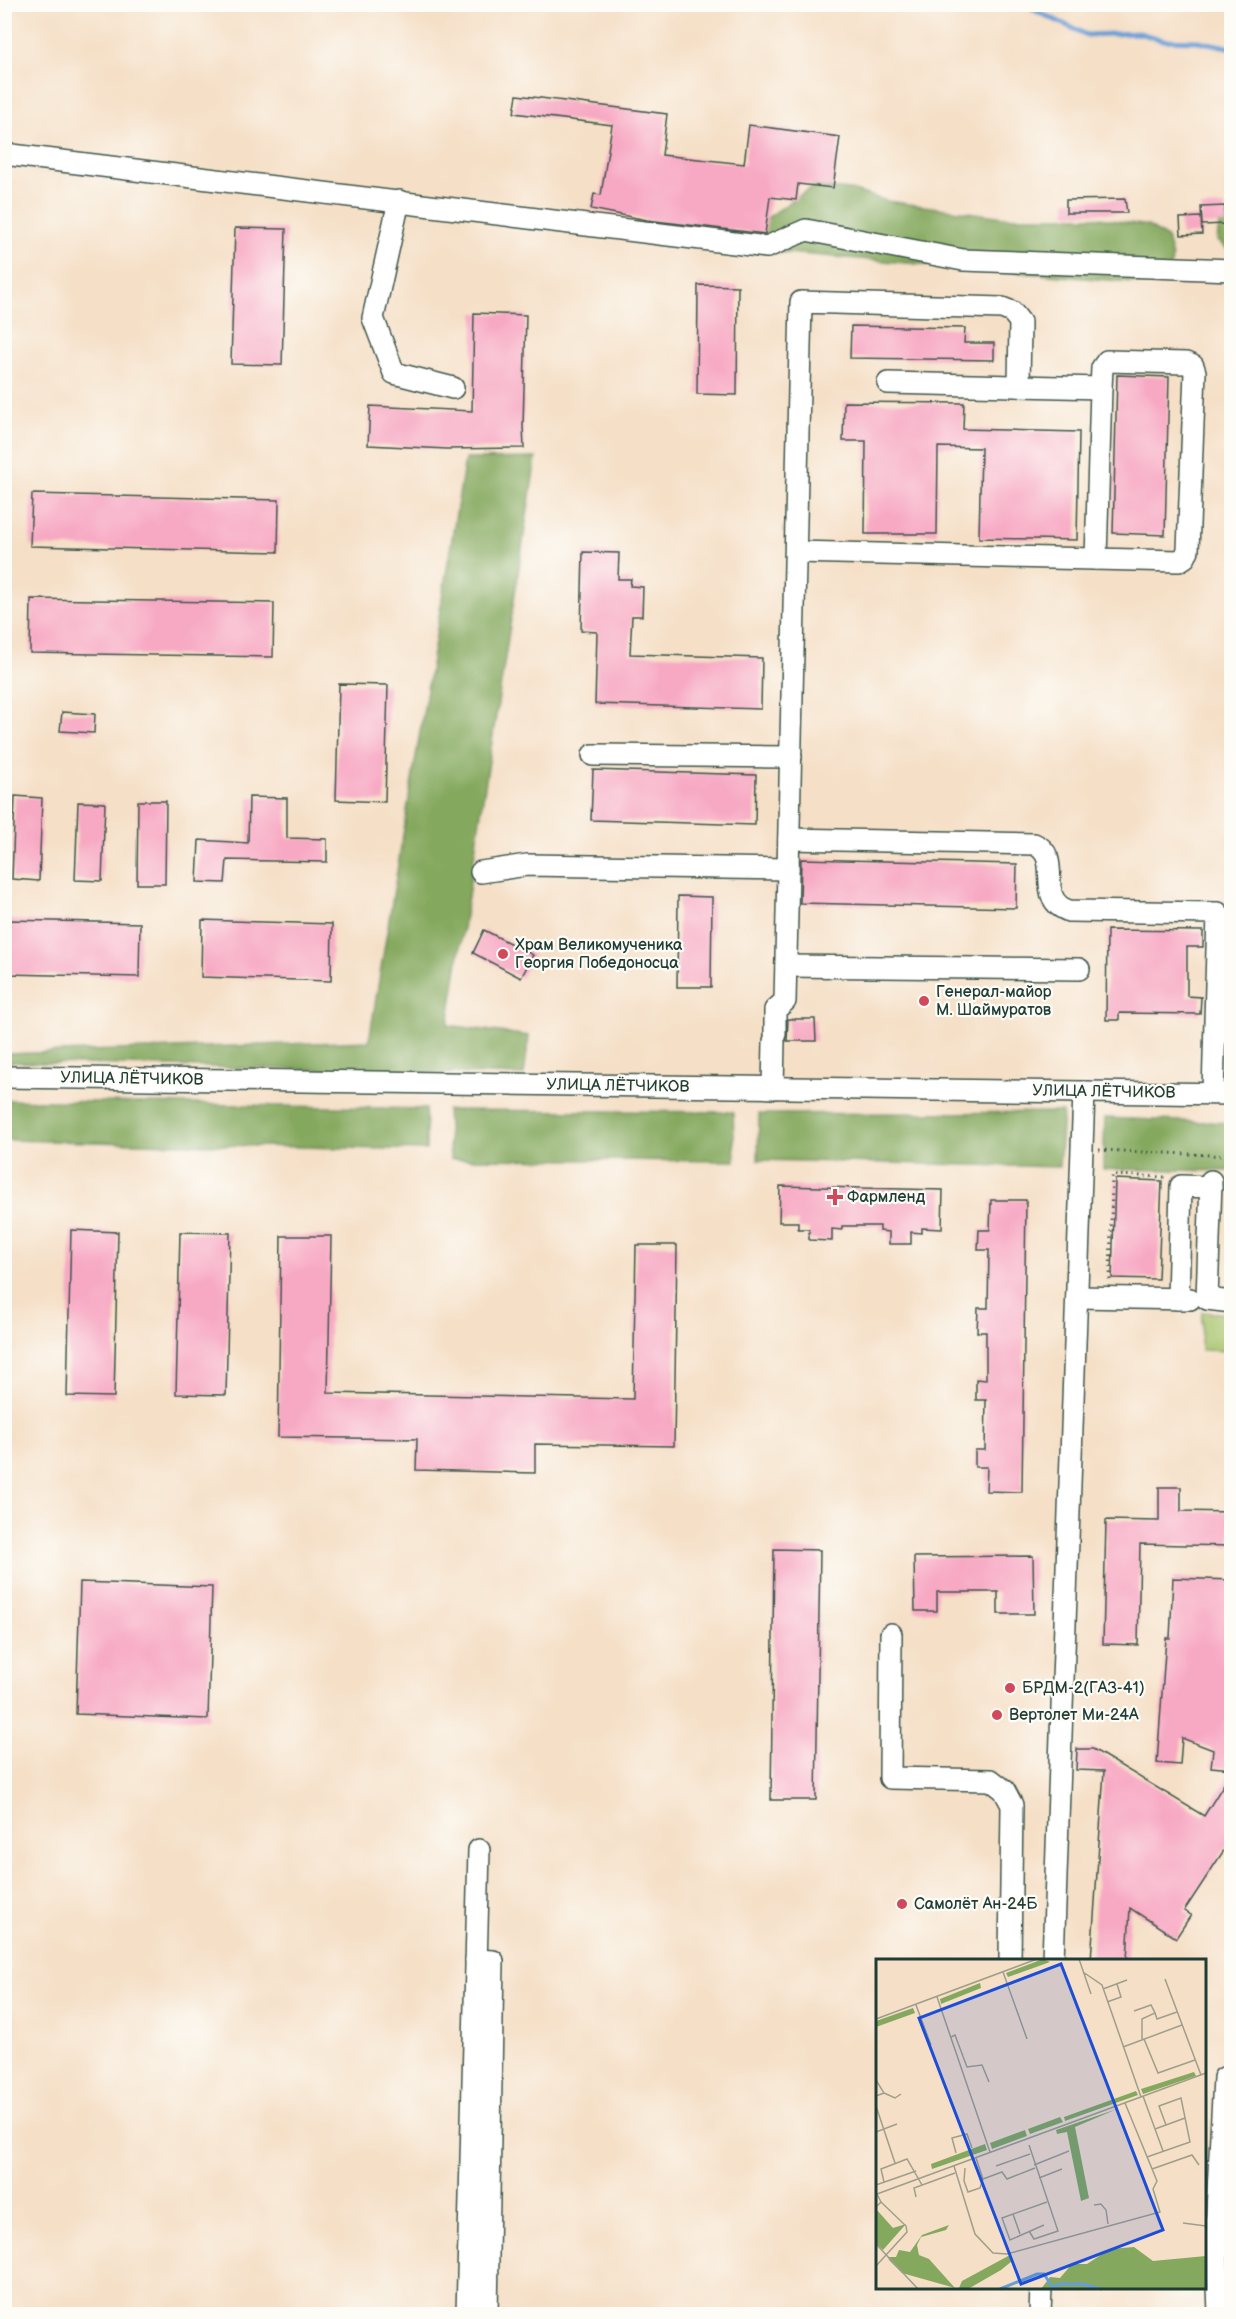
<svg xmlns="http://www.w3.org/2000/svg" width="1236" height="2319" font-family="'Balsamiq Sans',sans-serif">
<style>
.green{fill:#a6c269;stroke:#62804e;stroke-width:1.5}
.forest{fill:#84a85d;stroke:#527248;stroke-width:1.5}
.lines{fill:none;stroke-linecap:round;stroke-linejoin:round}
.stream{stroke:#689ed5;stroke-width:5}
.building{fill:#f7a8c3}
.minor-casing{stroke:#3f554a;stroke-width:24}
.path{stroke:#3f554a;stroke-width:3;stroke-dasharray:1.5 4.5;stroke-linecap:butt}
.minor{stroke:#fff;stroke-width:21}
.poi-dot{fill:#d1495b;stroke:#fdfcf7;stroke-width:2}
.labels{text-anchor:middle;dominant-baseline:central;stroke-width:4.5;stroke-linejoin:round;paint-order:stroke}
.poi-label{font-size:16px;fill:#1f3d34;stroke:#fdfcf7;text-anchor:start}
.street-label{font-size:16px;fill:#1f3d34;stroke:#fdfcf7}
.inset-river{fill:none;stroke:#689ed5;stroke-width:3}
.inset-road{fill:none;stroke:#9f9e8c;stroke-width:1.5}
.view{fill:#1d4ed8;fill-opacity:0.15;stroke:#1d4ed8;stroke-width:3}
.inset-edge{fill:none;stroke:#1f3d34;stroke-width:3}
</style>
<rect width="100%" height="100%" fill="#fdfcf7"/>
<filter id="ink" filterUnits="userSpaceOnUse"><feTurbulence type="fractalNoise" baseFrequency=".0167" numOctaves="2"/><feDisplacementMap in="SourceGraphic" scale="12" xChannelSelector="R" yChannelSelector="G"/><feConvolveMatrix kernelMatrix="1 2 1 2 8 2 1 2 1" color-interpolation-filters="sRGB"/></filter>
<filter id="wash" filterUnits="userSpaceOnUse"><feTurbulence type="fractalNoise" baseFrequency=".008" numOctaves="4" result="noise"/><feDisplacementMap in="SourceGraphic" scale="24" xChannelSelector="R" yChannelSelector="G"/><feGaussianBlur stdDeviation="1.35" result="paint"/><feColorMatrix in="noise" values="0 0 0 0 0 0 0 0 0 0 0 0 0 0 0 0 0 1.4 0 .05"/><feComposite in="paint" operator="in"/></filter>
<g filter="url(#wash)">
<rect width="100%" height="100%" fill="#f5dfc6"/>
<!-- green -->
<path class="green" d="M1202 1312 1231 1314V1351L1201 1350Z"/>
<!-- forest -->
<g class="forest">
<path d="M813 187 851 190 887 201 1004 217H1093L1148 226 1167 238 1172 257 1170 276 1163 280 1144 283 765 251 758 242V224C777 212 794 198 813 187Z"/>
<path d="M1231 212V252L1217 241 1219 225Z"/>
<path d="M536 458 448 1025 529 1036 524 1075 5 1062 4 1054 369 1041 465 459Z"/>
<path d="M5 1100 426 1109V1150L5 1140Z"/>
<path d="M447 1110 733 1112 735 1161 450 1159Z"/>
<path d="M1063 1112 1059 1167 758 1160 759 1114Z"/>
<path d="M1105 1118 1231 1123V1171L1103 1169Z"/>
</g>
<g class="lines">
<!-- stream -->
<path class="stream" d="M1030 4 1032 9 1087 35 1139 33 1163 40 1198 41 1232 48"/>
</g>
<g id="blocks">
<!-- building -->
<g class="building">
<path d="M517 95 667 114 662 155 744 164 749 125 840 137 833 188 798 184 796 200 770 197 765 234 647 220 591 209 594 194 601 195 612 125 514 113Z"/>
<path d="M1125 199 1127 213H1066V200Z"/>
<path d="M1225 206 1226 224 1202 225 1201 207Z"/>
<path d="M1201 217 1202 234 1181 235 1180 218Z"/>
<path d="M235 228 286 229 282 365 231 364Z"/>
<path d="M698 285 738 286 737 395 697 394Z"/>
<path d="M474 313 526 315 523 426 524 448 447 449 368 445 370 406 472 411Z"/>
<path d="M851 326 965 328 964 343H994V360L850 358Z"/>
<path d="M1117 375 1169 377 1165 535 1113 533Z"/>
<path d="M844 402 964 403 963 429 1079 432 1077 540 979 538 981 448 938 447 937 534H865L866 441H843Z"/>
<path d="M32 494 279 500 278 552 30 546Z"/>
<path d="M583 552 619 553 618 579H631L630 586 643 587 642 616H632L630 654 762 658 761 709 595 704 597 632 581 631Z"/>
<path d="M31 599 274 603 273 657 30 653Z"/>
<path d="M339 684 388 685 385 802 336 800Z"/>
<path d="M62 712 95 714 94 733 60 731Z"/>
<path d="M593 770 756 775 755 825 591 820Z"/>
<path d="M15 796 42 798 39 881 12 879Z"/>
<path d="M249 797 287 798V838L327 839V862L227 860 225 883 197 882 199 840 248 843Z"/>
<path d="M138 801H166L165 884H137Z"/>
<path d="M78 802 105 803 102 881 75 880Z"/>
<path d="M801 859 1017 864 1016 908 800 903Z"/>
<path d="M678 896 712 897 711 987H677Z"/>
<path d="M8 920 140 923 139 977 7 974Z"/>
<path d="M202 920 332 924 331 981 201 977Z"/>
<path d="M484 930 533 955 521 978 473 953Z"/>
<path d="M1107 930 1203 931V947H1187V996L1201 997 1200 1014 1119 1013V1020H1106Z"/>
<path d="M788 1019H815L816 1041H787Z"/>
<path d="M1115 1179 1162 1181 1158 1279 1112 1278Z"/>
<path d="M780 1186 943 1190 942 1229 922 1228V1233L911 1232V1244H889V1232L880 1231V1226H842V1230L832 1229V1241L809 1240V1229H798V1222H779Z"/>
<path d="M991 1200H1026L1022 1492 986 1491 987 1467H975V1450H985L986 1400H976V1379L986 1380V1332H977L978 1308H988L989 1250H978L979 1230H990Z"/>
<path d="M71 1230 118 1232 114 1397 67 1396Z"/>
<path d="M180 1232 230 1233 226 1395 176 1394Z"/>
<path d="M281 1236H331L328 1393 633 1399 636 1245H677L674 1446 535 1444V1473L416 1470 417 1439 278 1437Z"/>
<path d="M1159 1487H1181V1511L1231 1512 1230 1546 1140 1544 1138 1645 1103 1644 1106 1520 1159 1521Z"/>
<path d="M774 1549 820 1550 816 1800H771Z"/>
<path d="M1033 1556 1034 1614H998V1592H937V1611H915L914 1557Z"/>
<path d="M1173 1578 1232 1580V1769L1211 1767 1213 1750 1182 1738 1180 1765 1157 1763 1166 1638H1170Z"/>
<path d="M80 1582 212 1587 208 1719 76 1714Z"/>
<path d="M1077 1749H1093L1204 1816 1232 1771V1838L1184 1911 1191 1915 1176 1938 1130 1908 1127 1960H1091L1104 1771 1076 1770Z"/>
</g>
</g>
</g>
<g filter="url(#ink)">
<use href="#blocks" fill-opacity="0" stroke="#3f554a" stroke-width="1.5"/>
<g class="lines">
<!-- minor casing -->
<g class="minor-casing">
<g id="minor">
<path d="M4 154 767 247 806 230 963 260 1232 270"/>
<path d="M399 201 373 318 394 373 453 388"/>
<path d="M796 552 1179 561 1185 557 1188 550 1195 372 1193 366 1186 363 1107 361 1102 368 1101 388 888 383"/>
<path d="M1096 559 1101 388"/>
<path d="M593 755 791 757"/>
<path d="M789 839 1034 844C1065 857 1033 899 1069 911L1218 913 1213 1093"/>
<path d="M481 872 527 865 788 869"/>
<path d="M786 966 1079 969"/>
<path d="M775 1034V1010L785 1001 801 302 1002 308 1012 312 1020 322 1019 386"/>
<path d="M4 1077 1232 1094"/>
<path d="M773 1088 774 1041"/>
<path d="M1211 1181 1207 1299 1232 1302"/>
<path d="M1077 1297 1190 1299"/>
<path d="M1178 1299 1181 1186 1211 1187"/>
<path d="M891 1634 890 1778 991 1780 1004 1790 1012 1805 1010 1960"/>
<path d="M476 1960 493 1961 487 2314"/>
<path d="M1053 1960 1084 1092"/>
<path d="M467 2314 479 1850"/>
<path d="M1040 2314 1041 2288"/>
<path d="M1219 2314 1216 2229 1224 2078"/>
</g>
</g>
<!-- path -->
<g class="path">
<path d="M1099 1150 1232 1156"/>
<path d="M1110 1280 1112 1175 1165 1177"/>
</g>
<!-- minor -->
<use href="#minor" class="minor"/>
</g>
</g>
<!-- markers -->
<g class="poi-dot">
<circle cx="503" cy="954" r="6"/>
<circle cx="924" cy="1001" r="6"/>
<path d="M832 1188h6v6h6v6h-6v6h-6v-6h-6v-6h6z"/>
<circle cx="1010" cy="1688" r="6"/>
<circle cx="997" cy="1715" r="6"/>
<circle cx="902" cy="1904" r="6"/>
</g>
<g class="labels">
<!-- poi labels -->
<g class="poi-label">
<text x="515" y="945">Храм Великомученика<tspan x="515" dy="18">Георгия Победоносца</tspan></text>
<text x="936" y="992">Генерал-майор<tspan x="936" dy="18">М. Шаймуратов</tspan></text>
<text x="847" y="1197">Фармленд</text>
<text x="1022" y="1688">БРДМ-2(ГАЗ-41)</text>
<text x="1009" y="1715">Вертолет Ми-24А</text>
<text x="914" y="1904">Самолёт Ан-24Б</text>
</g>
<!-- street labels -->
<g class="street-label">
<text transform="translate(132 1079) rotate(1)">УЛИЦА ЛЁТЧИКОВ</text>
<text transform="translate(618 1086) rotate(1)">УЛИЦА ЛЁТЧИКОВ</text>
<text transform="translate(1104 1092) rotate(1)">УЛИЦА ЛЁТЧИКОВ</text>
</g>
</g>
<!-- overview -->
<g transform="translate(876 1959)">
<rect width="330" height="330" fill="#f5dfc6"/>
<path d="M167 0 174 3 132 18 130 14ZM104 24 105 29 65 45 64 40ZM37 49 39 54 0 68V62ZM318 113 320 117 267 135 265 130ZM260 132 262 136 189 162 188 158ZM241 150 199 168 213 239 205 242 191 173 181 175 180 171ZM184 158 187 163 154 175 152 170ZM149 171 151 177 116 190 114 184ZM109 185 111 191 56 210 55 205ZM0 250 17 269 30 265 7 291 0 285ZM73 266 70 271 45 278 41 286 43 296 53 300 79 329 26 314 13 301 12 298H20L23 291 34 293 46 276ZM258 288 277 302 330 297V330H165L174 318 184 319 196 305H211L234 290ZM134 296 136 302 125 311 92 330 83 329 86 322Z" fill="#84a85d"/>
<path class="inset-river" d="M124 330 161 315H168L177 329 183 325H206L226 330"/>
<path class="inset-road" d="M203 0 215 35M127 13 151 80M207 13 226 26 265 138M289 20 325 116M227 30 251 21M61 38 114 193M231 43 245 38 241 25M40 46 55 86M258 52 275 46 279 54 266 60V80M279 54 281 60 301 53M0 60 161 0M75 78 79 76 91 108 106 106 113 123M268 80 282 114 319 101M247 88 306 66M0 121 8 134 0 137M8 134 19 139 25 135M267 137 287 192M0 147 19 204M279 170 309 159M0 173 21 165M153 186 182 272 158 280 153 272M80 194 76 179 91 175 96 189M271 198 314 183 305 139 283 147 290 166M100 199 107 220 126 213 131 220 159 209M158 206 193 192M78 207 99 275 117 294 131 295 284 253 277 230 281 222 249 144M120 207 154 195M89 209 88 222 92 233 104 229 107 220M276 210 316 196 323 206M163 219 186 210M8 223 5 210 31 200 46 226M0 226 40 212M1 235 330 114M40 238 38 229 79 214M218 246 225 245 230 251 232 265M0 248 5 243 0 233M137 255 144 275M307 264 330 267M168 266 134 281 126 259 171 243M0 285 42 330M0 307 31 273 30 267 5 243"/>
<path class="view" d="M185 5 287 271 145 325 43 59Z"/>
<rect width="330" height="330" class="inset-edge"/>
</g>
<!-- margin -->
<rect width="1236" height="2319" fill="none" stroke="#fdfcf7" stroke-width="24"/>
</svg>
